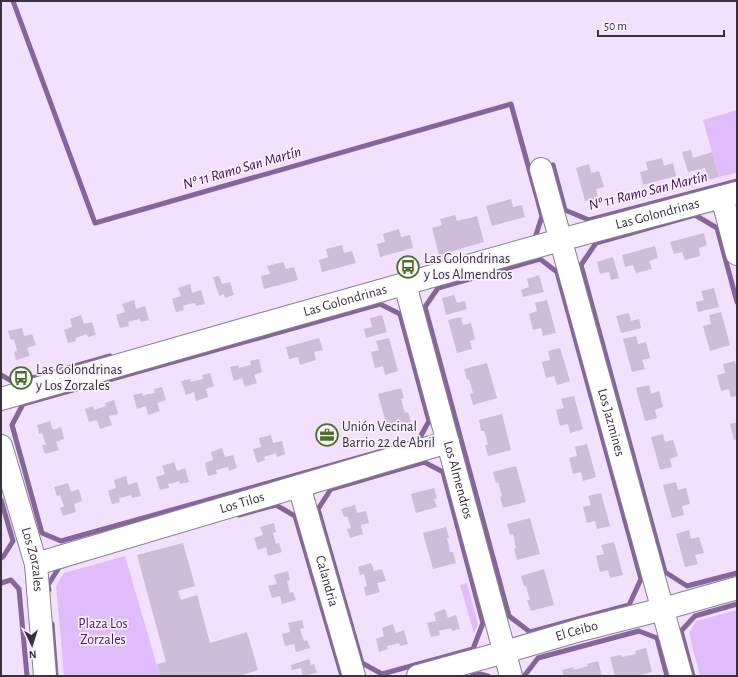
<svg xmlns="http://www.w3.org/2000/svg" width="738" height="677" font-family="'Alegreya Sans',sans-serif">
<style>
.green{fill:#e1bcfb}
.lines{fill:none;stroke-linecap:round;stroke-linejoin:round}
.stream{stroke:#85669a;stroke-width:5}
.building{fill:#cdbdd7}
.minor-casing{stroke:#8c7e96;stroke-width:24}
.minor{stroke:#fff;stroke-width:22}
.labels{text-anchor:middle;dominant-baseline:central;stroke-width:3.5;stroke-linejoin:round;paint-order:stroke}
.street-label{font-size:14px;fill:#38323c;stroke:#f9f2fd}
.poi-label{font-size:14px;fill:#38323c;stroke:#f9f2fd;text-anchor:start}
.park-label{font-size:14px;fill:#50186c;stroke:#f9f2fd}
.water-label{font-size:15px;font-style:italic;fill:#44075f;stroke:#f9f2fd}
</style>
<rect width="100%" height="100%" fill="#f1e1fc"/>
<!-- green -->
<g class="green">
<path d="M737 110V173L719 177 703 120Z"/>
<path d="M125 556 160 676H64L56 586 64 573Z"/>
<path d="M467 583 478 624 474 633 460 585Z"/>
<path d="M737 610V676H700L689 633 696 621Z"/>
</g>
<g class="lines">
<!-- stream -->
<g class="stream">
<path d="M13 1 95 223 511 104 542 216 535 238 532 239"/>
<path d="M553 165 565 210 589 220 737 181"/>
<path d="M540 259 557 272 641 579 629 605 530 632 509 616 425 307 438 288Z"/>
<path d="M737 302 717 228 695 215 596 243 581 265 665 572 687 586 737 573"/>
<path d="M380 304 400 314 429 421 418 441 61 541 42 533 12 425 23 404Z"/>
<path d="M1 375 15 383 110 356"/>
<path d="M424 462 443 472 483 623 473 649 382 674 362 663 318 509 331 489Z"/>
<path d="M1 500 13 541 3 557 1 558"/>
<path d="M239 515 276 505 295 516 342 676"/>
<path d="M1 583 11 580 19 589 27 676"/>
<path d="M49 590 48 585 60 566H63"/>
<path d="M52 624 56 676"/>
<path d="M472 676 480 674 488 676"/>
<path d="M525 676V675L538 658 639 631 657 638 667 676"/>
<path d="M693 676 681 631 695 616 737 604"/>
</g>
</g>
<!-- building -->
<g class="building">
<path d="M691 150 693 158 712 152 719 177 708 180 705 168 688 172 682 152Z"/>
<path d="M662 158 664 166 673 163 676 176 643 185 640 172 648 170 646 162Z"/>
<path d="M589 164 591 173 599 171 604 187 596 189 598 198 585 201 576 168Z"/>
<path d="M511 199 513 207 522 205 525 217 492 226 486 206Z"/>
<path d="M455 215 457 221 477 216 484 242 439 255 432 228 442 225 440 219Z"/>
<path d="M399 229 401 237 410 235 413 248 380 257 377 244 385 242 383 234Z"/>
<path d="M704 233 707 245 699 248 700 256 685 260 682 252 674 254 670 242Z"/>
<path d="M342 245 344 253 352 251 356 263 322 272 319 260 328 257 326 249Z"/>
<path d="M655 246 658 258 649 261 652 269 636 273 633 265 625 267 622 255Z"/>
<path d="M613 257 619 278 611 280 609 272 600 274 597 262Z"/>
<path d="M283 262 286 269 294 267 298 280 264 289 261 276 270 274 267 266Z"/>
<path d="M539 275 544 292 523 297 521 290 529 287 527 279Z"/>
<path d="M219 276 222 284 230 282 234 295 225 298 224 294 219 296 213 277Z"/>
<path d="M190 284 192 293 201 290 205 304 196 306 195 303 189 304 183 306 184 310 176 312 172 299 181 296 178 288Z"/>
<path d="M714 288 719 307 698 312 696 302 704 300 701 291Z"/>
<path d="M454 295 457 303 465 301 467 309 446 315 442 298Z"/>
<path d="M134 300 136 309 145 306 149 320 141 322 140 319 128 322 129 326 120 328 116 315 125 312 122 304Z"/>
<path d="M547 300 556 333 543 336 541 328 533 330 529 314 537 311 535 303Z"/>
<path d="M721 312 730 345 710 351 703 326 711 324 709 315Z"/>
<path d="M629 313 631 321 639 319 641 328 621 333 616 316Z"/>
<path d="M81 315 84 324 92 322 96 335 88 337 87 334 75 338 76 341 68 343 64 330 72 327 70 319Z"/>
<path d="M382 315 387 332 366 338 364 329 372 327 370 318Z"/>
<path d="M461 317 463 325 471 323 475 339 470 341 472 349 457 353 448 320Z"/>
<path d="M22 328 24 336 32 334 36 345 27 348 30 356 16 360 14 352 17 351 14 339 11 340 8 331Z"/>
<path d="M636 336 638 344 646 342 650 358 642 360 645 369 632 372 623 339Z"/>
<path d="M319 338 323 350 314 352 316 360 300 365 298 357 289 359 286 347Z"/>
<path d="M389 338 398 371 385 375 383 366 375 368 371 352 379 350 376 341Z"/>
<path d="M560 348 570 381 557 385 554 376 546 378 542 362 550 360 548 351Z"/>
<path d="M259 359 262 372 254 375 257 383 245 387 242 378 234 381 230 367 238 365 239 368 251 365 250 361Z"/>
<path d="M735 361 737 368V396L731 397 729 389 721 391 717 375 725 373 723 364Z"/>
<path d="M487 363 497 398 473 405 470 394 473 393 469 379 467 380 464 369Z"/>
<path d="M210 373 214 386 206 389 208 397 196 401 194 392 186 395 181 381 190 379 191 382 203 379 202 375Z"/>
<path d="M649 385 651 394 659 391 663 407 655 410 657 418 645 421 636 388Z"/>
<path d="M162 387 166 400 157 403 160 411 148 415 146 406 137 409 133 395 142 393 143 396 148 394 155 393 154 389Z"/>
<path d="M401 388 404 398 401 399 405 413 408 412 411 423 388 430 378 394Z"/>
<path d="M574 396 583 429 570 433 568 424 560 426 556 410 564 408 561 399Z"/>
<path d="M114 400 118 414 109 416 112 425 100 429 97 420 89 422 85 409 93 406 94 410 106 406 105 403Z"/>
<path d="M502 414 511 450 488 456 485 445H488L486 437 484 431H481L479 420Z"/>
<path d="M50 421 53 430 61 427 64 439 56 442 59 450 45 454 42 445H46L42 433 39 434 37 425Z"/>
<path d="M737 422V439L734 440 730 424Z"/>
<path d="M663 434 665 442 673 440 678 456 670 459 672 467 660 470 651 437Z"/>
<path d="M271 435 273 443 282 441 285 454 277 457 276 453 264 457 265 460 257 463 253 449 261 447 259 438Z"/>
<path d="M587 444 596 477 583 481 581 472 573 474 569 458 577 456 575 447Z"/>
<path d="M222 448 225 457 233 455 237 468 229 471 228 467 216 470 217 474 208 476 205 463 213 460 211 452Z"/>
<path d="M174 462 177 471 185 468 189 482 180 484 179 481 174 483 168 484 169 488 160 490 156 477 165 474 162 466Z"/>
<path d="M516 466 526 502 503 508 500 497 502 496 498 482 496 483 493 472Z"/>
<path d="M126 476 128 485 137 482 141 496 132 498 131 495 125 497 119 498 120 502 112 504 108 491 116 488 114 480Z"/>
<path d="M676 482 678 490 686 488 690 504 682 506 684 515 672 518 663 485Z"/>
<path d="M68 483 71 492 79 489 82 501 74 504 76 512 63 516 60 508 64 506 62 501 60 495 57 496 54 487Z"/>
<path d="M434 488 437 498 434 499 437 507 416 513 411 494Z"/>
<path d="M601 493 610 526 597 529 595 521 587 523 583 507 591 505 588 496Z"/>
<path d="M355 505 357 513 366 511 369 523 361 525 363 534 350 538 347 529 351 528 347 516 344 517 341 509Z"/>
<path d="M530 518 540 554 517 560 514 549 516 548 513 534 510 535 507 524Z"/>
<path d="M274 523 276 532 273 533 276 544 279 543 282 552 268 556 266 547 258 550 254 538 263 535 260 527Z"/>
<path d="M446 527 449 538H447L449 546 450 552H453L456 563 433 569 423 533Z"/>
<path d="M689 530 691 539 699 537 704 553 695 555 698 564 685 567 676 534Z"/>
<path d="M614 542 623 575 610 578 608 570 600 572 596 556 604 554 601 545Z"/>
<path d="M183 543 195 586 178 591 181 600 197 595 210 643 247 632 258 670 239 676H160L157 664 166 662 137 555Z"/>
<path d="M371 563 374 571 382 569 386 581 377 583 380 592 366 596 364 587 367 586 364 574 360 575 358 567Z"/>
<path d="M544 569 554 605 531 611 527 600H530L526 586H524L521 576Z"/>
<path d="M288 571 290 580 287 581 290 593 293 592 296 600 282 604 280 596 272 598 268 586 277 584 274 575Z"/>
<path d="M445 609 448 618 456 615 460 629 452 631 451 628 439 631 440 635 431 637 427 623 436 621 434 613Z"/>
<path d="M302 620 304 628 300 629 304 641 307 640 310 648 296 652 294 644 285 646 282 634 290 632 288 623Z"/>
<path d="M393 624 396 633 404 630 408 644 400 646 399 643 387 646 388 649 379 652 376 639 384 636 382 628Z"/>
<path d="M646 648 652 672 636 676H615L610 657 621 655 622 657 636 654 635 651Z"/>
<path d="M309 659 311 665 314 664 317 673 303 676 301 668 292 670 291 665Z"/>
<path d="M598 661 602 676H564L562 670 573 667 574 670 588 666 587 664Z"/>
</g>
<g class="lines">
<!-- minor casing -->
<g class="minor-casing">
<g id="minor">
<path id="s1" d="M541 169 681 676"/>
<path d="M722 197 737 254"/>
<path id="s2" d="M405 284 511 676"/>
<path id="s3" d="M1 399 259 325 560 240 737 193"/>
<path id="s4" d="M1 446 36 564 45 676"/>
<path id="s5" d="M299 486 354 676"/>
<path id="s6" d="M36 564 448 442"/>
<path id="s7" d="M418 676 505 652 580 630 663 609 737 588"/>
</g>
</g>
<!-- minor -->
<use href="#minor" class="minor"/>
</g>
<!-- icons -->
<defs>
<g id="bus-ring" transform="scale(1.15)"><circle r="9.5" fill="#f9f2fd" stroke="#4d7029" stroke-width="1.5"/><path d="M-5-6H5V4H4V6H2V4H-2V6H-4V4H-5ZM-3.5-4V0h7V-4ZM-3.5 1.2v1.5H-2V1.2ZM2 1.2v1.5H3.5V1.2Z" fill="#4d7029"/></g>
<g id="office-ring" transform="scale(1.15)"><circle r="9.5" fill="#f9f2fd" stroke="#4d7029" stroke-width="1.5"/><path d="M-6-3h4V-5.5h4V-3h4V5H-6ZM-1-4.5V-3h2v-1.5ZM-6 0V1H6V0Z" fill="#4d7029"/></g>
</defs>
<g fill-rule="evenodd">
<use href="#bus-ring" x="408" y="267"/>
<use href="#bus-ring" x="21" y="378"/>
<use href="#office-ring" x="327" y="435"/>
</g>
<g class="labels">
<!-- street labels -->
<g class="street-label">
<text stroke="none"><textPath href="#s3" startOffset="682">Las Golondrinas</textPath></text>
<text stroke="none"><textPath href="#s3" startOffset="358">Las Golondrinas</textPath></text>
<text stroke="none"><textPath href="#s1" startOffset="263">Los Jazmines</textPath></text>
<text stroke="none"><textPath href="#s2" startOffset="203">Los Almendros</textPath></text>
<text stroke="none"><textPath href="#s6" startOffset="215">Los Tilos</textPath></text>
<text stroke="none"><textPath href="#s4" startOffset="118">Los Zorzales</textPath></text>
<text stroke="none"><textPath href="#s5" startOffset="99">Calandria</textPath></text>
<text stroke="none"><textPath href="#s7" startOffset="165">El Ceibo</textPath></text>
</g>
<!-- poi labels -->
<g class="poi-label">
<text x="424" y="259">Las Golondrinas<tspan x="424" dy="16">y Los Almendros</tspan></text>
<text x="36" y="370">Las Golondrinas<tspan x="36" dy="16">y Los Zorzales</tspan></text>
<text x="342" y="427">Unión Vecinal<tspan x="342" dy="16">Barrio 22 de Abril</tspan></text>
</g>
<!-- park labels -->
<g class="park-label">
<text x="103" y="624">Plaza Los<tspan x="103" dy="16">Zorzales</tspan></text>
</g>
<!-- water labels -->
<g class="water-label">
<text transform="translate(242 168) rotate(-16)">Nº 11 Ramo San Martín</text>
<text transform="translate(648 191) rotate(-14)">Nº 11 Ramo San Martín</text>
</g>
</g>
<!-- border -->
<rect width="738" height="677" fill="none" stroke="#38323c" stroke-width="4"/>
<!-- north arrow -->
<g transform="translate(32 645) rotate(176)" stroke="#f9f2fd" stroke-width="3" paint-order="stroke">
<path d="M0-3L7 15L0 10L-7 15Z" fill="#38323c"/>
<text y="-6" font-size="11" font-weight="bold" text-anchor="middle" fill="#38323c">N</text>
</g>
<!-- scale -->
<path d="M598 30v6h126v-6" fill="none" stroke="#38323c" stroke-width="2"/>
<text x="604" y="30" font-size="12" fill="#38323c" stroke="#f9f2fd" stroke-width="3" paint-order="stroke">50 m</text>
</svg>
